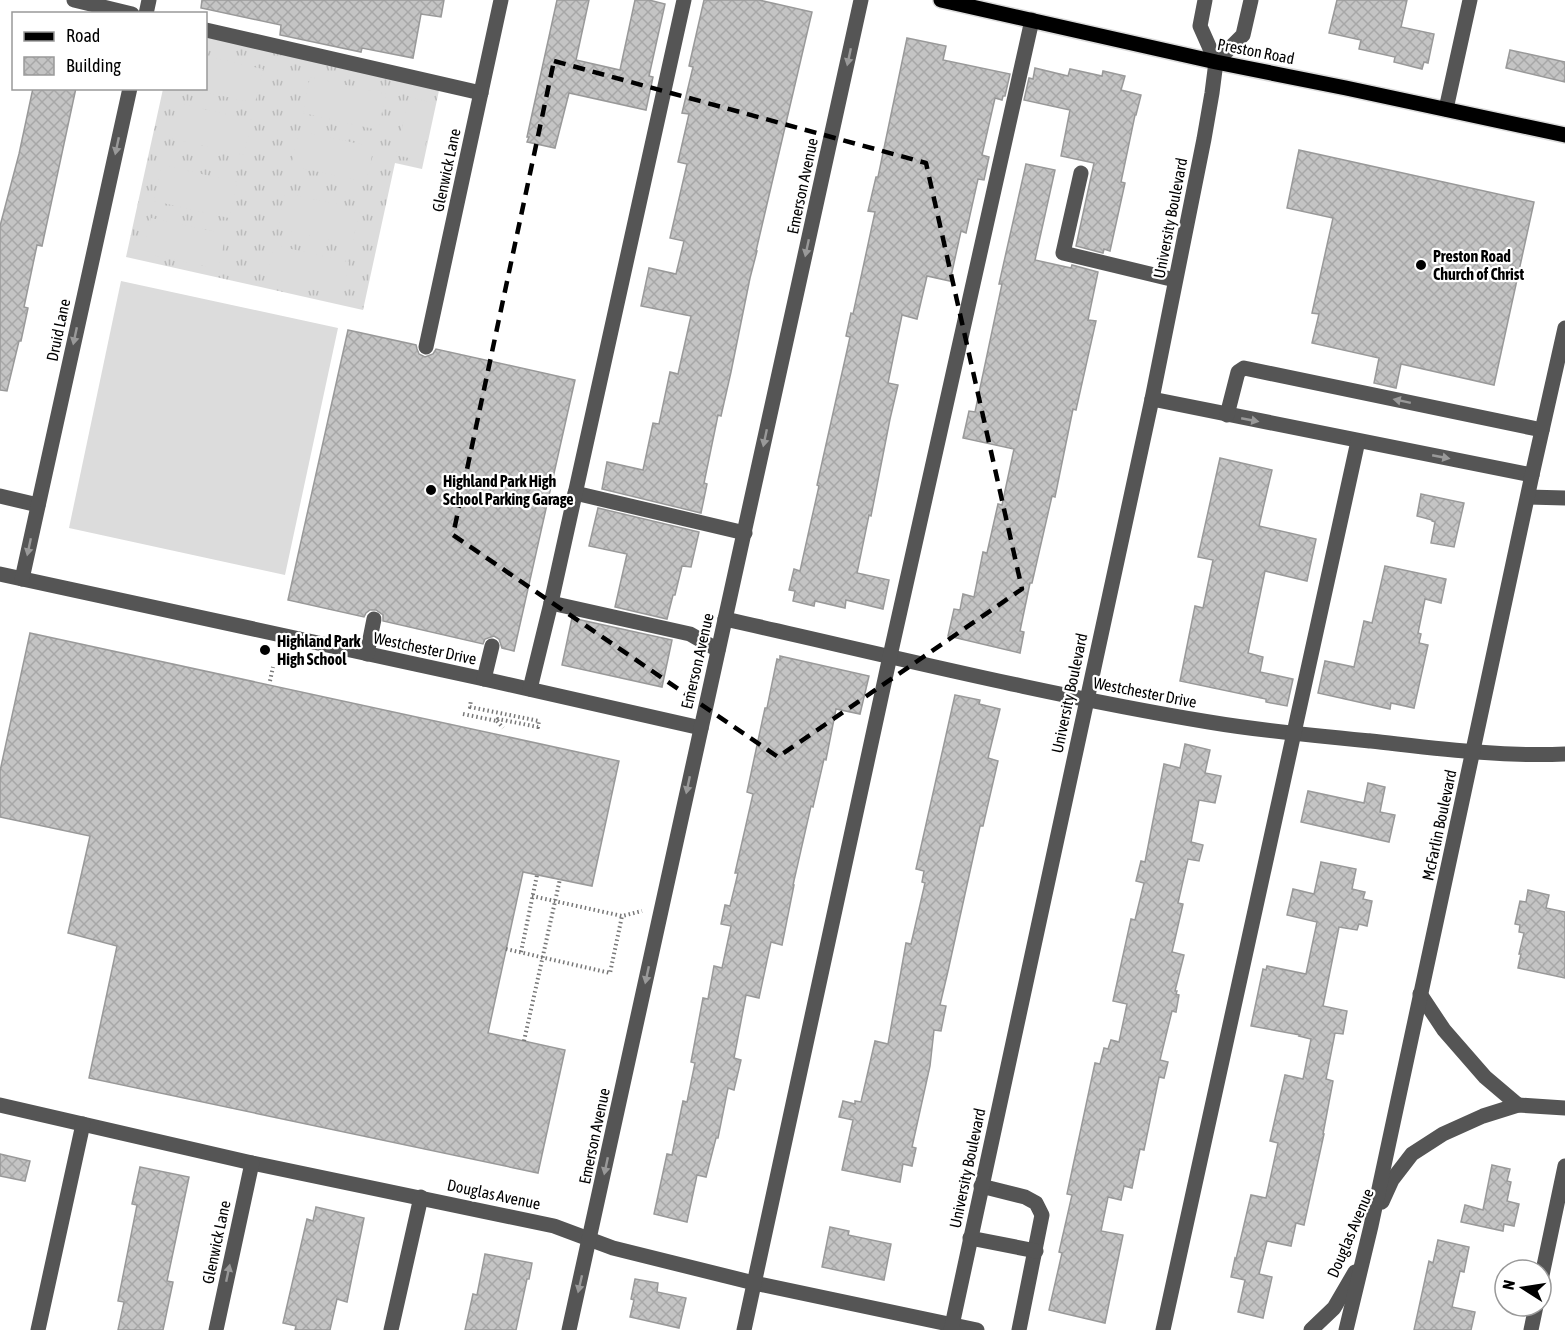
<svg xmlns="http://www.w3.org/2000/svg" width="1565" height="1330" font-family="'Asap Condensed',sans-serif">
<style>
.grass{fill:url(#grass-tufts)}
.garden{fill:#dcdcdc}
.building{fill:url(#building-cross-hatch);stroke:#999;stroke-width:1.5}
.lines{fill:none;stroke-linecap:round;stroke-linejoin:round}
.major-casing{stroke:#dbdbdb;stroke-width:18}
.path{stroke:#777;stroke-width:4;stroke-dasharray:1.5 3;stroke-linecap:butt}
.minor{stroke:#555;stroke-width:15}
.major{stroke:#000;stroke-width:15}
.oneway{fill:#999}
.marked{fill:none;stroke:#000;stroke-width:4.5;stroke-dasharray:12 8;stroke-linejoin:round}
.poi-dot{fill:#000;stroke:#fff;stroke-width:2}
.labels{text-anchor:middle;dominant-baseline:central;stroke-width:4.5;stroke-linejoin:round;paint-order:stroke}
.street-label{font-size:16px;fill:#000;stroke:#fff}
.poi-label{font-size:16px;font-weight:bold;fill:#000;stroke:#fff;text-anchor:start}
</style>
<defs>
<pattern id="grass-tufts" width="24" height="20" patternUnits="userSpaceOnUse" patternTransform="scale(1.5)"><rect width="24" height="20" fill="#dcdcdc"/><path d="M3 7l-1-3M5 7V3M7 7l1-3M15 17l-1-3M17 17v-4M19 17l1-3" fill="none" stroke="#bbb"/></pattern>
<pattern id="building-cross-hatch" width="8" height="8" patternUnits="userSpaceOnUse" patternTransform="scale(1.5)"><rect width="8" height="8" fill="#c4c4c4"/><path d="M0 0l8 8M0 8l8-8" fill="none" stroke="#a7a7a7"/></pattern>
</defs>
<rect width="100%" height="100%" fill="#fff"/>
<!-- grass -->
<path class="grass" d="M206 37 440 86 422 169 395 163 363 310 126 257 163 89 206 88Z"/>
<!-- garden -->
<g class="garden">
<path d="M206 56 263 69 255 103 190 89 206 88Z"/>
<path d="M310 77 386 94 378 130 303 113Z"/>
<path d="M409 97 434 103 422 161 396 155Z"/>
<path d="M177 103 252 120 244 155 168 138Z"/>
<path d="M299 131 374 147 366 182 291 166Z"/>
<path d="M162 165 237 182 229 218 154 201Z"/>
<path d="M285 193 360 209 352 245 278 229Z"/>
<path d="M151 218 226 234 218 269 143 253Z"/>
<path d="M274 245 349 262 342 296 266 280Z"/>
<path d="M121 281 338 328 285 575 69 528Z"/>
</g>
<!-- building -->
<g class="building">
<path d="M202 0H444L441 17 421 14 413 58 362 48 361 52 280 35 281 25 201 8Z"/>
<path d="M557 0H589L576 60 620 70 635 0H649L665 4 649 76 653 77 646 110 569 93 555 148 527 142 529 137H527Z"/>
<path d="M704 0H759L812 12 756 251H757L750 278 731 372 721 416 718 415 704 483 707 484 701 513 602 489 607 462 643 470 653 423 659 424 670 372 678 374 691 316 641 306 649 268 676 274 684 241 670 238 687 164 678 162 689 114 682 113 693 67 689 66Z"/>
<path d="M1337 0H1407L1401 27 1434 34 1428 63 1424 62 1422 69 1394 62 1395 57 1359 49 1361 40 1329 33Z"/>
<path d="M907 38 946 46 943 60 1010 74 1005 96H1003L1002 100 995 98 982 155 989 157 984 180 978 179 966 233 961 231 950 281 927 276 917 319 902 315 888 383 898 385 890 419 871 516 869 515 857 573 889 580 883 609 846 600 845 608 815 601 814 606 793 601 795 591 789 590 794 569 800 571 810 526 819 486 817 485 821 467 850 337 846 336 851 313 853 314 875 212 868 211 876 177H878Z"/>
<path d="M1510 50 1565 62V82L1506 68Z"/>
<path d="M1035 68 1068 76 1070 69 1102 76 1103 71 1125 76 1121 90 1141 95 1136 115H1135L1121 182 1125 183 1110 251 1104 249 1103 253 1076 246 1094 163 1061 156 1070 110 1024 100 1029 78 1033 79Z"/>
<path d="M33 88H76L42 246 37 245 24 307 28 308 21 341H19L7 391 0 390V226L19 154Z"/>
<path d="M1299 150 1534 202 1494 385 1401 364 1396 388 1374 383 1379 358 1312 343 1319 314 1312 313 1333 218 1287 208Z"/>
<path d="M1026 164 1055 170 1035 260 1071 268 1072 265 1098 272 1088 320 1096 321 1076 410 1073 409 1055 497 1052 496 1032 583H1030L1020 631 1024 632 1020 653 948 636 954 609 960 610 963 594 974 597 983 552 987 553 998 504 1002 505 1014 449 963 438 969 411 975 412 1002 284H999Z"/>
<path d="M348 330 416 345 417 349 419 354 425 357 433 354 436 349 575 380 514 651 502 648 499 639 494 636 485 639 483 644 383 621V615L376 610H370L366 613 364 617 288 600Z"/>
<path d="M1220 458 1272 470 1259 526 1316 539 1307 581 1265 571 1248 653 1263 657 1260 672 1293 679 1287 706 1266 702V699L1180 681 1195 606 1203 608 1213 560 1198 557Z"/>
<path d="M1421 494 1464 503 1454 547 1431 543 1435 522 1432 521V520L1417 516Z"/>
<path d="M598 508 699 532 691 567 682 566 675 595H673L667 619 615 607 627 554 589 546Z"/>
<path d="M1385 566 1446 579 1441 603 1425 599 1418 633 1421 634 1419 643 1428 645 1414 708 1391 703 1390 709 1318 693 1325 661 1354 667 1364 621 1372 623Z"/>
<path d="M572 618 672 640 662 687 562 665Z"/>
<path d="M30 633 619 761 592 886 523 872 488 1033 565 1050 538 1173 89 1078 117 946 68 933 90 836 0 817V771Z"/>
<path d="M780 656 869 676 860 714 836 709 826 760 824 759 813 807 811 806 793 885H794L782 945 771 942 759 998 746 995 734 1058 741 1060 734 1090 728 1088 718 1138H716L706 1177 697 1175 687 1222 654 1214 667 1154 672 1155 683 1101 687 1102 695 1063 691 1062 703 998 708 999 714 966 722 968 731 926 721 924 725 905 730 906 738 873H735L753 794 747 792 765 708H767L777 659 780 660Z"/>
<path d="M955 695 980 700 979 704 1000 709 988 758 998 761 983 826H980L948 971 940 1005 946 1006 941 1031 934 1030 930 1066 912 1147 916 1148 912 1166 903 1164 900 1182 842 1170 853 1120 839 1117 843 1101 855 1104V1101L861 1102 875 1041 888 1044 906 943 911 944 925 883 922 882 924 871 916 869Z"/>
<path d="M1185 744 1210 750 1205 773 1221 776 1215 803 1199 800 1191 842 1203 845 1199 861 1188 859 1178 903 1183 904 1172 952 1184 955 1175 991H1177L1176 994 1179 995 1176 1012 1172 1011 1160 1060 1168 1062 1164 1078 1159 1077 1144 1150 1140 1149 1132 1188 1124 1186 1121 1200 1108 1197 1101 1231 1123 1235 1105 1323 1049 1310 1062 1253 1059 1252 1072 1195 1067 1194 1095 1063 1100 1064 1104 1048 1108 1049 1111 1040 1119 1042 1127 1004 1113 1001 1131 919 1135 920 1144 883 1136 881 1141 861 1145 862 1164 764 1180 768Z"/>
<path d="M1368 783 1385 787 1380 812 1395 815 1389 842 1301 822 1308 791 1364 803Z"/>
<path d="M1321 862 1356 869 1352 889 1365 892 1363 899 1372 901 1367 926 1359 924 1357 930 1339 927 1323 1006 1347 1011 1343 1034 1335 1033 1326 1079 1333 1081 1323 1134H1324L1304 1225 1296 1223 1291 1246 1267 1241 1259 1274 1272 1277 1263 1318 1238 1312 1245 1280 1231 1277 1235 1258 1236 1259 1251 1195 1266 1198 1278 1143 1270 1141 1285 1075 1303 1079 1311 1039 1299 1036 1300 1035 1251 1026 1263 969 1266 970 1267 966 1306 974 1317 922 1287 915 1293 889 1314 894Z"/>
<path d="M1528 890 1549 895 1546 908 1565 912V978L1518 968 1521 954H1519L1524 933 1519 932 1520 925 1515 924 1520 901 1526 902Z"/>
<path d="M0 1154 30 1161 25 1181 0 1176Z"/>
<path d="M1492 1165 1510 1169 1507 1181 1511 1182 1507 1201 1519 1204 1514 1226 1504 1224 1503 1231 1461 1222 1465 1205 1483 1210Z"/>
<path d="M140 1167 189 1177 167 1281 173 1282 163 1330H118L124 1302 118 1301 137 1205 132 1204Z"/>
<path d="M316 1207 364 1218 347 1302 337 1299 330 1330H295L296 1326 283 1323 307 1219 313 1221Z"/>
<path d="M830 1227 849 1231 848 1235 891 1244 884 1280 822 1267Z"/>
<path d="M1438 1240 1469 1247 1464 1272 1460 1271 1452 1307 1475 1312 1471 1330H1414L1429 1261 1433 1263Z"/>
<path d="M485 1254 532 1263 529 1279H527L516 1330H465L473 1294 477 1295Z"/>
<path d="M635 1279 658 1283 657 1292 686 1298 679 1328 630 1317 634 1300 631 1299Z"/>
</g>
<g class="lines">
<!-- major casing -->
<g class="major-casing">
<path id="major" d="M941 0 1216 62 1346 88 1565 135"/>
</g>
<!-- path -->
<g class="path">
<path d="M270 681 273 667"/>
<path d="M463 714 497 721 498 719 538 727 539 721 470 707 471 700"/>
<path d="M497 721 503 728"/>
<path d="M532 896 622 916 642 911"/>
<path d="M506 949 610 973 622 916"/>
<path d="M521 952 537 875"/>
<path d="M524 1041 560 879"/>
</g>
<!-- minor -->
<g class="minor">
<path d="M74 0 132 14"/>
<path d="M146 14 149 0"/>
<path d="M206 30 481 93"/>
<path d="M1216 62 1243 35 1251 0"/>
<path d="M1446 109 1470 0"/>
<path d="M1081 173 1063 253 1175 280"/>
<path d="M426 347 501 0"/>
<path d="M1152 399 1532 475"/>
<path d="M1227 415 1238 372 1244 368 1542 430"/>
<path d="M575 493 745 533"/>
<path d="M0 496 38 505"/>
<path d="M1528 497 1565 498"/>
<path d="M0 574 484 679 701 728"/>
<path d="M22 579 130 88"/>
<path d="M551 603 690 634 718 650"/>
<path d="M725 619C886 655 1046 695 1209 722 1262 731 1317 736 1371 741 1435 748 1500 757 1565 754"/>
<path d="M367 654 374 619"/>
<path d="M484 679 492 646"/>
<path d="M530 689 551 603 684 0"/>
<path d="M1420 994 1444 1030 1485 1077 1518 1105"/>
<path d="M0 1105 252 1163 554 1226 613 1248 754 1283 977 1330"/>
<path d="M981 1186 1025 1197 1036 1203 1042 1215 1019 1330"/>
<path d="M1382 1202 1392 1180 1412 1154 1443 1134 1483 1116 1518 1105 1565 1108"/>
<path d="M970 1238 1036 1251"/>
<path d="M1541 1280 1565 1166"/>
<path d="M38 1330 83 1124"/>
<path d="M216 1330 252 1163"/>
<path d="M391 1330 421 1197"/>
<path d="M569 1330 861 0"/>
<path d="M744 1330 890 656 1032 20"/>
<path d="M951 1330 1152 399 1204 139 1212 93 1216 62 1200 26 1205 0"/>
<path d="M1163 1330 1358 441"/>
<path d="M1311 1330 1334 1308 1355 1272"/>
<path d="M1346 1330 1371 1226 1532 475 1565 328"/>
<path d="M1531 1330 1536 1306"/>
</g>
<!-- major -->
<use href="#major" class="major"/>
</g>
<!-- one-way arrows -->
<defs><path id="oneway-solid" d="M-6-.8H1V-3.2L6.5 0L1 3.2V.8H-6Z" transform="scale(1.5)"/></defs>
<g class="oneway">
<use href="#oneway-solid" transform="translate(849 57) rotate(102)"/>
<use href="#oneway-solid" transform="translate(117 146) rotate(102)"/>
<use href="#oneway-solid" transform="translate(807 248) rotate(102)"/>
<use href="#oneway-solid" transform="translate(75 336) rotate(102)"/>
<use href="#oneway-solid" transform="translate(1402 401) rotate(-168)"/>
<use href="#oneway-solid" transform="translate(1250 420) rotate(11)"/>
<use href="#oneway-solid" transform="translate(765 438) rotate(102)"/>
<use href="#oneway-solid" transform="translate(1441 457) rotate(11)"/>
<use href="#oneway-solid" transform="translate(29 547) rotate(102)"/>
<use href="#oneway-solid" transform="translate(688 785) rotate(102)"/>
<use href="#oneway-solid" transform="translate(647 975) rotate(102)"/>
<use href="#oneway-solid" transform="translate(606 1166) rotate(102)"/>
<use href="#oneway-solid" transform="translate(228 1273) rotate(-78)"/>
<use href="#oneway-solid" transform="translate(580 1284) rotate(103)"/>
</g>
<!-- marked area -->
<path class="marked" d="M554 61 926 163 1022 589 778 757 453 535Z"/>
<!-- markers -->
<g class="poi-dot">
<circle cx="1421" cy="265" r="6"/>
<circle cx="431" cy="490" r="6"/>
<circle cx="265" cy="650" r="6"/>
</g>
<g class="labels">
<!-- street labels -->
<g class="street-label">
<text transform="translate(1256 51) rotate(11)">Preston Road</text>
<text transform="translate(446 170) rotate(-78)">Glenwick Lane</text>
<text transform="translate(802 186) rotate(-78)">Emerson Avenue</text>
<text transform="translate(1170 218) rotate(-79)">University Boulevard</text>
<text transform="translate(58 330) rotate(-78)">Druid Lane</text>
<text transform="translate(425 648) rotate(12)">Westchester Drive</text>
<text transform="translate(697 661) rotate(-77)">Emerson Avenue</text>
<text transform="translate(1145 692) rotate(11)">Westchester Drive</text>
<text transform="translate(1069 693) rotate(-78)">University Boulevard</text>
<text transform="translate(1439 825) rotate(-78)">McFarlin Boulevard</text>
<text transform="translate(594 1136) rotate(-78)">Emerson Avenue</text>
<text transform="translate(967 1168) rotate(-78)">University Boulevard</text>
<text transform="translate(494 1194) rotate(12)">Douglas Avenue</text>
<text transform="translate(1350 1233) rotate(-67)">Douglas Avenue</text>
<text transform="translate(216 1242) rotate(-78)">Glenwick Lane</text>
</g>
<!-- poi labels -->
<g class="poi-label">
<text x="1433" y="256">Preston Road<tspan x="1433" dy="18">Church of Christ</tspan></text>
<text x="443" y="481">Highland Park High<tspan x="443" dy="18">School Parking Garage</tspan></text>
<text x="277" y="641">Highland Park<tspan x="277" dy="18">High School</tspan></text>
</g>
</g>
<!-- legend -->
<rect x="12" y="12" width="195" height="78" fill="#ffffff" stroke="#999999" stroke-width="1.5"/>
<rect x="24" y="32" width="30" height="9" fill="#000000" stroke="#999999" stroke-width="1.5"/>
<text x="66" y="42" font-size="18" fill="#000000">Road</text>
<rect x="24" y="57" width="30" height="18" fill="url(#building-cross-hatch)" stroke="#999999" stroke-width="1.5"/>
<text x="66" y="72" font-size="18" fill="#000000">Building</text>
<!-- north arrow -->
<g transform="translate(1523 1288) rotate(282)"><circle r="28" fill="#ffffff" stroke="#999999" stroke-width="1.5"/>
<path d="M0-4.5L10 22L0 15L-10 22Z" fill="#000000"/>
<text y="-9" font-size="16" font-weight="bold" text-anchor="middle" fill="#000000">N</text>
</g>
</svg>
